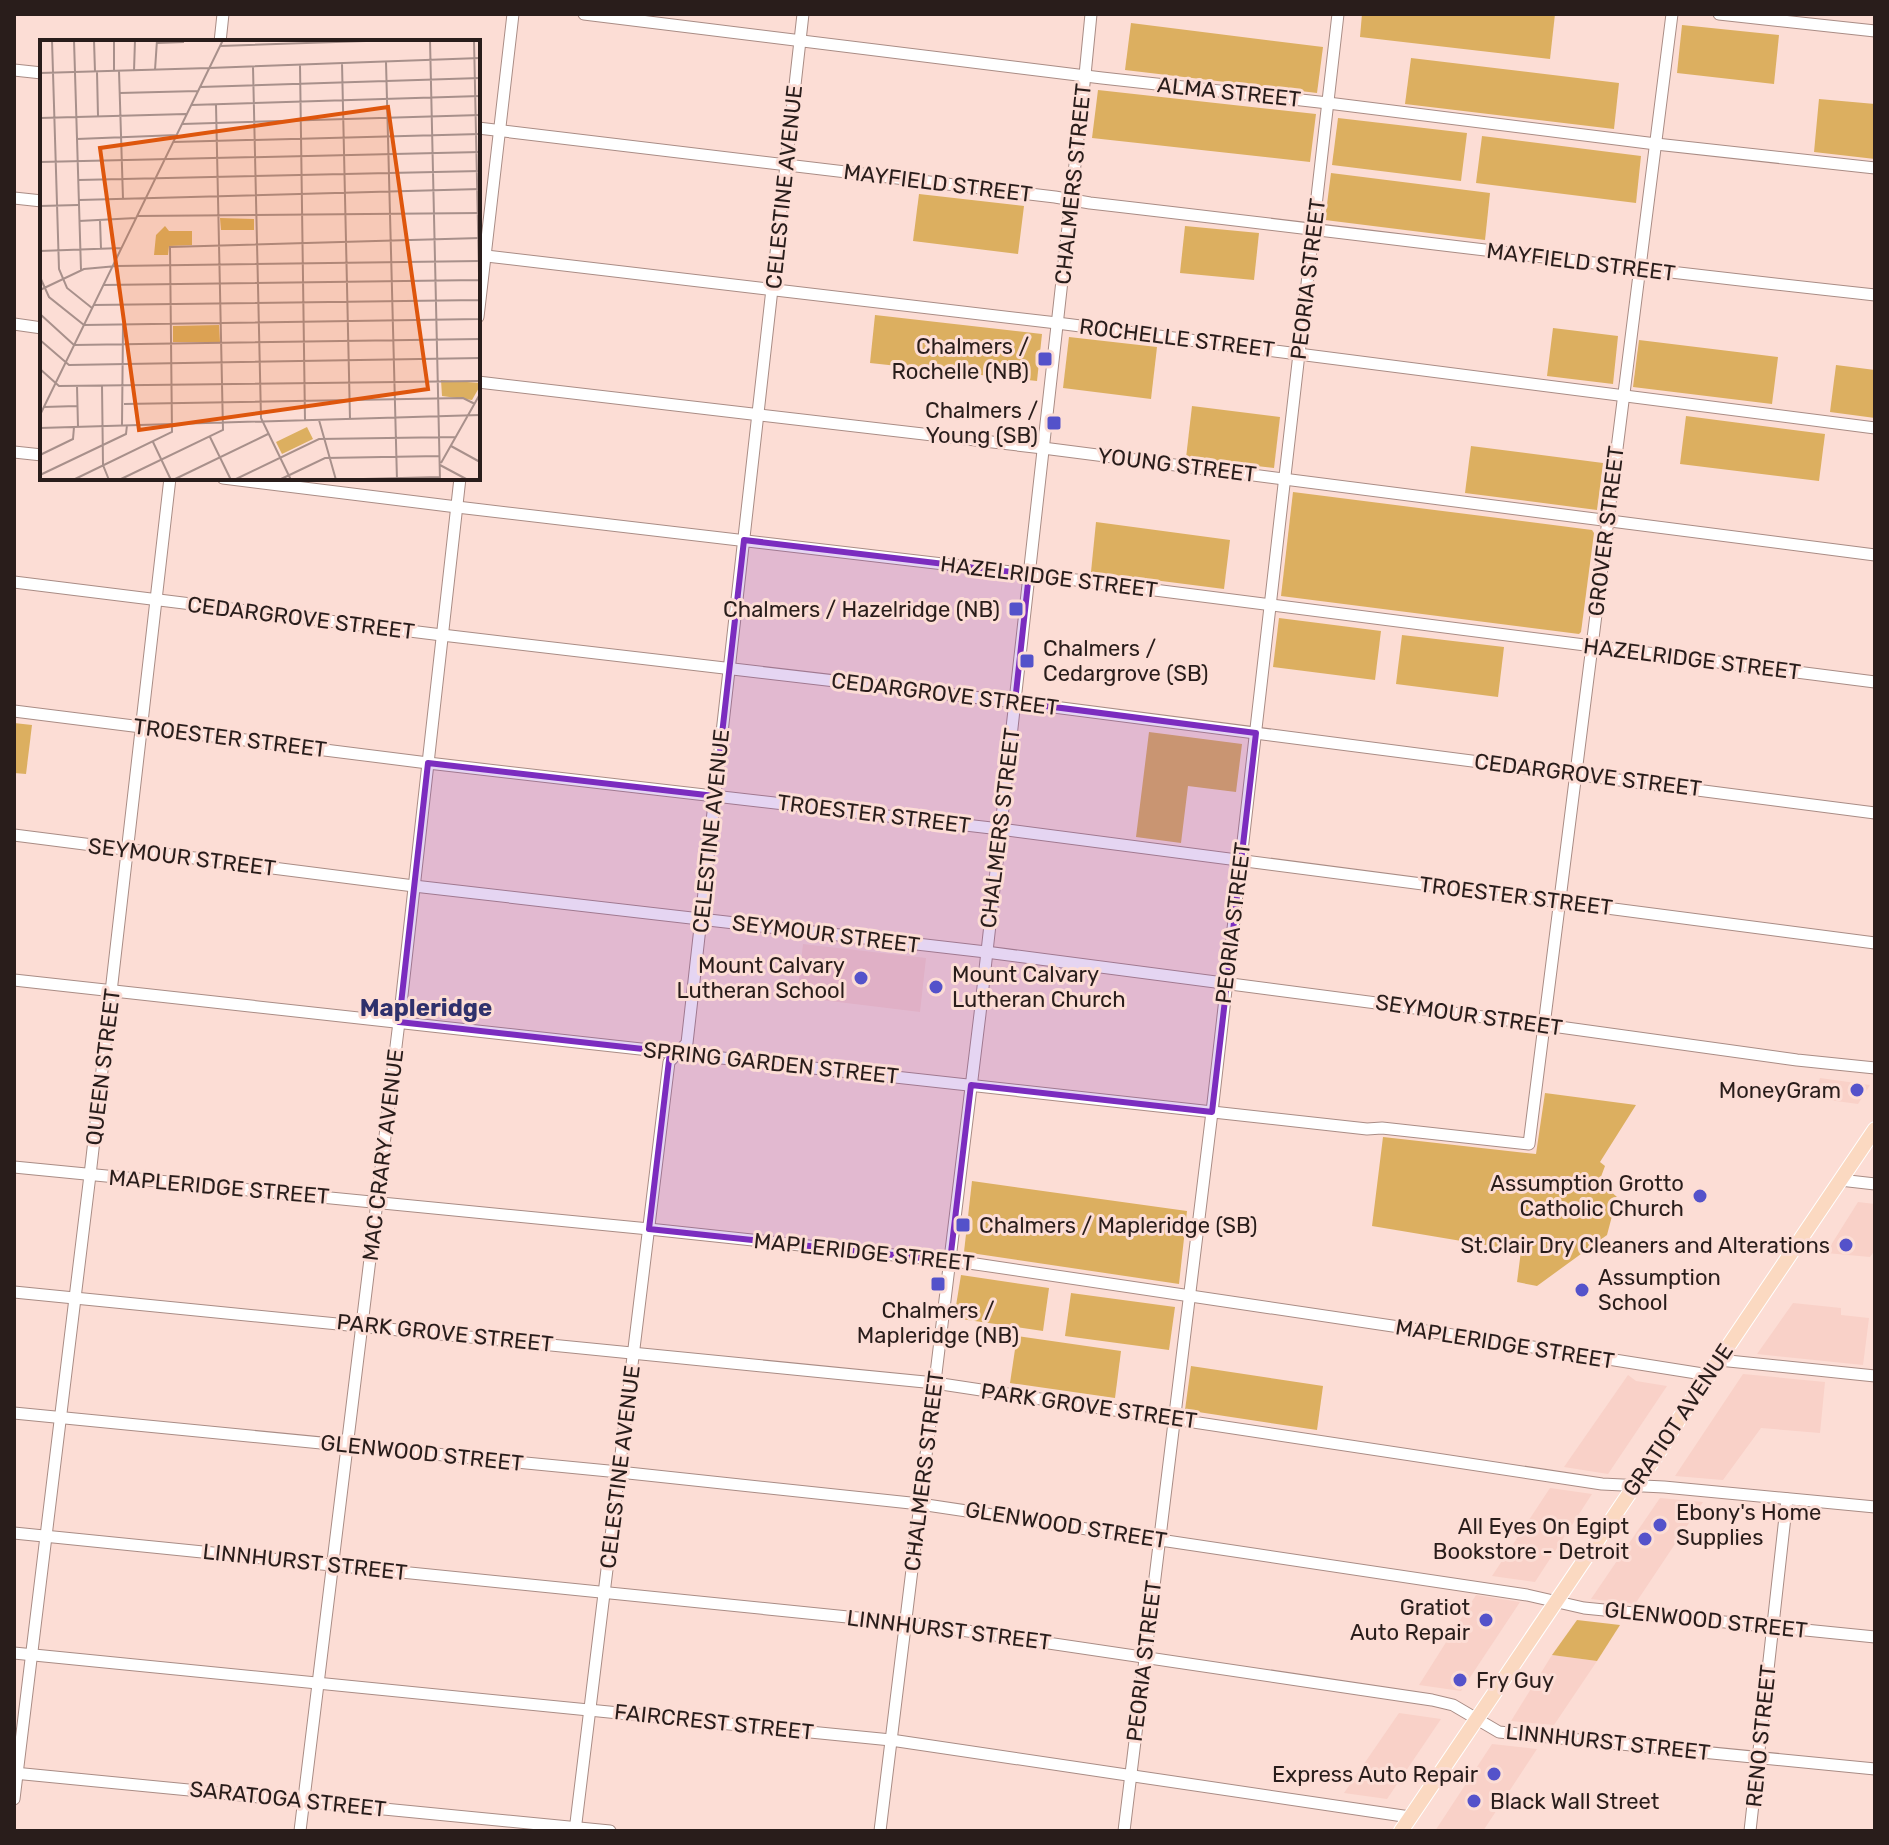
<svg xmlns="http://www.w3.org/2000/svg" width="1889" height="1845" font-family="Rubik,sans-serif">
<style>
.built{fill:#f9d1c8}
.green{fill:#dcaf60}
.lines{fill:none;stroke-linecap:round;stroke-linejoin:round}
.minor-casing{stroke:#a98c85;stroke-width:13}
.major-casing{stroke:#fff;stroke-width:16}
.minor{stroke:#fff;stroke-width:11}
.major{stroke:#fbd9c1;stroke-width:14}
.marked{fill:#7b2cbf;fill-opacity:0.2;stroke:#7b2cbf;stroke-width:6;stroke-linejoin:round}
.poi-dot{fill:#5452ca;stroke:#fcddd5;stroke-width:3}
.labels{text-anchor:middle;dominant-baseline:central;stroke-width:6;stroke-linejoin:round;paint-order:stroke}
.street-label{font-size:22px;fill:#291d1b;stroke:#fcddd5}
.poi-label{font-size:22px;fill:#291d1b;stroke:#fcddd5;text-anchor:end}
.neighbourhood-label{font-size:24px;font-weight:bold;fill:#2f316c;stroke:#fcddd5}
.inset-road{fill:none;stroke:#a8908b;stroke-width:2}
.view{fill:#de560d;fill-opacity:0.15;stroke:#de560d;stroke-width:4}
.inset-edge{fill:none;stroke:#291d1b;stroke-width:4}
</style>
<rect width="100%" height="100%" fill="#fcddd5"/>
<!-- built -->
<g class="built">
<path d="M803 944 926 958 920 1012 797 997Z"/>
<path d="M1820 1078 1870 1085 1858 1104 1814 1098Z"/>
<path d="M1858 1202 1875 1204V1250L1870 1257 1826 1253Z"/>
<path d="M1793 1303 1841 1308V1315L1869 1318 1863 1365 1757 1354Z"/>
<path d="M1743 1374 1825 1382 1820 1433 1761 1428 1723 1480 1675 1476Z"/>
<path d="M1628 1375 1636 1381 1667 1386 1608 1474 1564 1467Z"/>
<path d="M1550 1488 1592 1494 1535 1582 1492 1576Z"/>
<path d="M1660 1498 1703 1502 1635 1604 1591 1599Z"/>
<path d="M1476 1595 1520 1602 1461 1691 1419 1685Z"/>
<path d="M1552 1655 1597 1661 1554 1725 1511 1721Z"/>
<path d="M1399 1713 1441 1719 1387 1799 1344 1793Z"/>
<path d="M1492 1744 1537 1749 1483 1831H1435Z"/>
</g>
<!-- green -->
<g class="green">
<path d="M1362 14H1555L1550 59 1360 37Z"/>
<path d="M1131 23 1323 47 1317 93 1125 70Z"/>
<path d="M1682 25 1779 35 1774 84 1677 73Z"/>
<path d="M1411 58 1619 83 1614 129 1405 104Z"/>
<path d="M1098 90 1316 114 1310 162 1092 138Z"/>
<path d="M1819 99 1875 104V159L1814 152Z"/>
<path d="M1338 118 1467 133 1461 181 1332 165Z"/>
<path d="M1482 136 1641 156 1636 203 1476 183Z"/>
<path d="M1331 173 1490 193 1485 240 1325 220Z"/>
<path d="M919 194 1024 206 1018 254 913 241Z"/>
<path d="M1185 226 1259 233 1254 280 1180 273Z"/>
<path d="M875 315 1042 334 1037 381 870 363Z"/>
<path d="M1553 328 1618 336 1613 384 1547 376Z"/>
<path d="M1069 337 1157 347 1151 399 1063 388Z"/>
<path d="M1639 340 1778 357 1772 404 1633 387Z"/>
<path d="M1836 365 1875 370V418L1830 412Z"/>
<path d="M1192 406 1280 417 1274 468 1186 458Z"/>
<path d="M1686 416 1825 434 1819 481 1680 464Z"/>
<path d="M1471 446 1603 463 1597 510 1465 493Z"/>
<path d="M1293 492 1592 530 1594 533 1581 632 1579 634 1281 596Z"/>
<path d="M1096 522 1230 540 1224 589 1091 572Z"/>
<path d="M1279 618 1381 631 1375 680 1273 667Z"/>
<path d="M1402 635 1504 647 1498 697 1396 684Z"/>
<path d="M14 723 32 725 26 774 14 773Z"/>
<path d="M1149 732 1242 744 1236 792 1188 786 1181 843 1136 837Z"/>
<path d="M1545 1093 1636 1105 1600 1162 1605 1166 1599 1182 1609 1187V1190L1617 1197 1607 1235 1537 1286 1517 1282 1521 1251 1372 1226 1383 1137 1536 1154Z"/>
<path d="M972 1181 1187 1211 1179 1284 964 1252Z"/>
<path d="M961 1275 1049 1288 1043 1331 954 1318Z"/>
<path d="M1071 1293 1175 1307 1169 1350 1065 1336Z"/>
<path d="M1017 1336 1121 1351 1115 1398 1010 1383Z"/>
<path d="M1191 1366 1323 1386 1317 1430 1185 1410Z"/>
<path d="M1577 1620 1620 1625 1597 1661 1552 1655Z"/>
</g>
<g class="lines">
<!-- minor casing -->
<g class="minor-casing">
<g id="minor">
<path d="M584 14 1102 78 1328 103 1656 144 1875 168"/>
<path d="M1719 14 1875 31"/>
<path d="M220 42 223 14"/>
<path d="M14 70 42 73"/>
<path d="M478 128 1055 197 1090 203C1352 233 1613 267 1875 295"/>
<path d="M14 198 42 201"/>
<path d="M478 255 1057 323 1875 428"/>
<path d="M478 317 513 14"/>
<path d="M14 324 42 328"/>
<path d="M478 382 1043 448 1875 555"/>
<path d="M14 452 42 455"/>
<path d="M223 478 457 507 1029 574 1875 682"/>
<path d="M14 582 442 635 1015 702 1875 813"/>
<path d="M14 711 428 763 1000 829 1875 943"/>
<path d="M14 835 414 886 986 952 1545 1025 1797 1060 1875 1068"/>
<path d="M14 980 1367 1129 1382 1128 1529 1144 1672 14"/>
<path d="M14 1167 649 1229 969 1263 1520 1345 1709 1375"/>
<path d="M1840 1180 1875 1184"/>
<path d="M14 1292 935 1383 1602 1484 1664 1487 1875 1507"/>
<path d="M1719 1360 1875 1376"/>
<path d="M14 1413 619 1472 920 1504 1527 1595 1584 1608 1875 1637"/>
<path d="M14 1533 927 1625 1432 1700 1453 1705 1499 1732 1875 1769"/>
<path d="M14 1653 891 1740 1410 1817"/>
<path d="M14 1773 610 1831"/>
<path d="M14 1799 90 1175 170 478"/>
<path d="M300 1831 399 1022 460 478"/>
<path d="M575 1831 669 1062 687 1043 803 14"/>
<path d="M880 1831 980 1014 1085 75 1091 14"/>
<path d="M1124 1831 1212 1112 1338 14"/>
<path d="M1750 1831 1787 1499"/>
</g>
</g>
<!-- major casing -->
<g class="major-casing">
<path id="major" d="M1401 1831 1635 1485 1657 1455 1679 1419 1875 1129"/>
</g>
<!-- minor -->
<use href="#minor" class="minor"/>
<!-- major -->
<use href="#major" class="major"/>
</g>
<!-- marked area -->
<path class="marked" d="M744 540 1029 574 1015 702 1256 733 1212 1112 971 1085 950 1261 649 1229 670 1052 399 1022 428 763 715 796Z"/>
<!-- markers -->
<g class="poi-dot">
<rect x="1037" y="351" width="16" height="16" rx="4"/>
<rect x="1046" y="415" width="16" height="16" rx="4"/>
<rect x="1008" y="601" width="16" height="16" rx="4"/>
<rect x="1019" y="653" width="16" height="16" rx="4"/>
<circle cx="861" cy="978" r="8"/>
<circle cx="936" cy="987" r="8"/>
<circle cx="1857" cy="1090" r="8"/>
<circle cx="1700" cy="1196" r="8"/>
<rect x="955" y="1217" width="16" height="16" rx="4"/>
<circle cx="1846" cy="1245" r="8"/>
<rect x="930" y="1276" width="16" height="16" rx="4"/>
<circle cx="1582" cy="1290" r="8"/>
<circle cx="1660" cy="1525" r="8"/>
<circle cx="1645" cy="1539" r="8"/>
<circle cx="1486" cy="1620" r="8"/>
<circle cx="1460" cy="1680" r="8"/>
<circle cx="1494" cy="1774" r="8"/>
<circle cx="1474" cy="1801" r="8"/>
</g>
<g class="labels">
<!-- street labels -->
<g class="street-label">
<text transform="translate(1229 92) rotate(6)">ALMA STREET</text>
<text transform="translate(938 183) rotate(7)">MAYFIELD STREET</text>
<text transform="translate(1073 184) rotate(-84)">CHALMERS STREET</text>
<text transform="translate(784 187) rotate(-84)">CELESTINE AVENUE</text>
<text transform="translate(1581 262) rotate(7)">MAYFIELD STREET</text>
<text transform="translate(1308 279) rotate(-83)">PEORIA STREET</text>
<text transform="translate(1177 338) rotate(7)">ROCHELLE STREET</text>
<text transform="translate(1177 465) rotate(7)">YOUNG STREET</text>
<text transform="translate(1606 531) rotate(-83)">GROVER STREET</text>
<text transform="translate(1049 577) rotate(7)">HAZELRIDGE STREET</text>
<text transform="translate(301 618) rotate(7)">CEDARGROVE STREET</text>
<text transform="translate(1692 659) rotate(7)">HAZELRIDGE STREET</text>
<text transform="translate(945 694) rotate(7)">CEDARGROVE STREET</text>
<text transform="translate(230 738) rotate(7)">TROESTER STREET</text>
<text transform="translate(1588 775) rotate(7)">CEDARGROVE STREET</text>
<text transform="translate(874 814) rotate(7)">TROESTER STREET</text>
<text transform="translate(1000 828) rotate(-83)">CHALMERS STREET</text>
<text transform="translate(711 831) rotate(-84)">CELESTINE AVENUE</text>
<text transform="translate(182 857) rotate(7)">SEYMOUR STREET</text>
<text transform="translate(1516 896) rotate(7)">TROESTER STREET</text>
<text transform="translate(1233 923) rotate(-83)">PEORIA STREET</text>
<text transform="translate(826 934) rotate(7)">SEYMOUR STREET</text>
<text transform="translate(1469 1015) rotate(8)">SEYMOUR STREET</text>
<text transform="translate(771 1063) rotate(6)">SPRING GARDEN STREET</text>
<text transform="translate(103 1067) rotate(-83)">QUEEN STREET</text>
<text transform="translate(383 1155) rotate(-83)">MAC CRARY AVENUE</text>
<text transform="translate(219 1187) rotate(5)">MAPLERIDGE STREET</text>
<text transform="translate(864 1252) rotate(6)">MAPLERIDGE STREET</text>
<text transform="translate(445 1333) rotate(6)">PARK GROVE STREET</text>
<text transform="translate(1505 1344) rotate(9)">MAPLERIDGE STREET</text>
<text transform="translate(1089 1406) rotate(8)">PARK GROVE STREET</text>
<text transform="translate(1678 1420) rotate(-56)">GRATIOT AVENUE</text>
<text transform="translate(422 1453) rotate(6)">GLENWOOD STREET</text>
<text transform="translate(620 1467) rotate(-83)">CELESTINE AVENUE</text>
<text transform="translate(924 1471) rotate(-83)">CHALMERS STREET</text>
<text transform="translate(1066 1525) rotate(9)">GLENWOOD STREET</text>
<text transform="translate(305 1562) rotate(6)">LINNHURST STREET</text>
<text transform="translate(1706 1620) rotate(6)">GLENWOOD STREET</text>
<text transform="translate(949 1630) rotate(7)">LINNHURST STREET</text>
<text transform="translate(1144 1661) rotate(-83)">PEORIA STREET</text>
<text transform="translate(714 1722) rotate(6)">FAIRCREST STREET</text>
<text transform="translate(1761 1736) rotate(-84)">RENO STREET</text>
<text transform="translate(1608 1742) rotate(6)">LINNHURST STREET</text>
<text transform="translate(288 1799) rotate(6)">SARATOGA STREET</text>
</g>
<!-- poi labels -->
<g class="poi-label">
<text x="1029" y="346">Chalmers /<tspan x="1029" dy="25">Rochelle (NB)</tspan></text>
<text x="1038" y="410">Chalmers /<tspan x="1038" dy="25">Young (SB)</tspan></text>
<text x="1000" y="609">Chalmers / Hazelridge (NB)</text>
<text x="1043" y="648" text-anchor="start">Chalmers /<tspan x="1043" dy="25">Cedargrove (SB)</tspan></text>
<text x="845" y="965">Mount Calvary<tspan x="845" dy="25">Lutheran School</tspan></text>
<text x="952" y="974" text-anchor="start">Mount Calvary<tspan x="952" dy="25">Lutheran Church</tspan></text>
<text x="1841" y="1090">MoneyGram</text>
<text x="1684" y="1183">Assumption Grotto<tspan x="1684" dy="25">Catholic Church</tspan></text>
<text x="979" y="1225" text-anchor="start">Chalmers / Mapleridge (SB)</text>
<text x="1830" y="1245">St.Clair Dry Cleaners and Alterations</text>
<text x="1598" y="1277" text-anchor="start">Assumption<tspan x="1598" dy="25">School</tspan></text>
<text x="938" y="1310" text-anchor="middle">Chalmers /<tspan x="938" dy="25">Mapleridge (NB)</tspan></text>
<text x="1676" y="1512" text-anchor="start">Ebony's Home<tspan x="1676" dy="25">Supplies</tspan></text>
<text x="1629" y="1526">All Eyes On Egipt<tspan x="1629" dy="25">Bookstore - Detroit</tspan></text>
<text x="1470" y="1607">Gratiot<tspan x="1470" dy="25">Auto Repair</tspan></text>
<text x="1476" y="1680" text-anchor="start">Fry Guy</text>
<text x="1478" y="1774">Express Auto Repair</text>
<text x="1490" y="1801" text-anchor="start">Black Wall Street</text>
</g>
<!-- neighbourhood labels -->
<g class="neighbourhood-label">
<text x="426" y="1008">Mapleridge</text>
</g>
</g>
<!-- overview -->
<g transform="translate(40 40)">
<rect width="440" height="440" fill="#fcddd5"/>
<path d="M180 178 214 179V190H181ZM125 186 129 191H152V205L129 206 128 215H114L116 195ZM179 285 180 302H133V286ZM401 340 440 343V346L432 360 402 356ZM267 387 273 399 242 414 236 402Z" fill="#dcaf60"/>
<path class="inset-road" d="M12 0 19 229 27 248 52 268M34 0 41 230M54 0 55 32M390 0 400 440M434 0 440 280M117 3 144 2M180 6 356 0M346 22 357 440M302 23 310 379M260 25 265 380M213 27 221 378 251 440M169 28 440 18M115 30 117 0M74 31V0M79 31 83 159M94 31 95 0M57 32 58 76M0 33 169 28M160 47 440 38M80 53 158 51M151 65 440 56M0 78 146 74M142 84 440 75M37 99 137 95M133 102 440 94M0 122 440 112M38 140 440 131M39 160 440 149M0 166 38 165M97 176 440 173M60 180 61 209M39 181 96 178M0 211 81 208M0 237 9 257 44 285 440 279M63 245 440 240M0 250 44 229 77 226 440 221M53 265 440 260M0 274 34 305 440 299M0 300 29 325 440 318M0 329 19 346 440 341M62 345 63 425 69 440M37 346 38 387M84 364 423 358 435 364M4 367 37 366M0 375 183 0M279 380 296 440M82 385 83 285M0 388 440 375M170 397 191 440M113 402 131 440M411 406 440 422M0 415 33 399 34 387M401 423 440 354M400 425 428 440M0 435 86 394 87 385M33 440 132 392 130 207 440 198M79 440 183 390 176 65M133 440 228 394M194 440 279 399 416 397M239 440 285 418 400 416M285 440 400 437"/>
<path class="view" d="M348 67 388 349 99 390 60 108Z"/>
<rect width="440" height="440" class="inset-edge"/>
</g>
<!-- border -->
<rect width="1889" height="1845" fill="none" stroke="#291d1b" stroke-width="32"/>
</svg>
